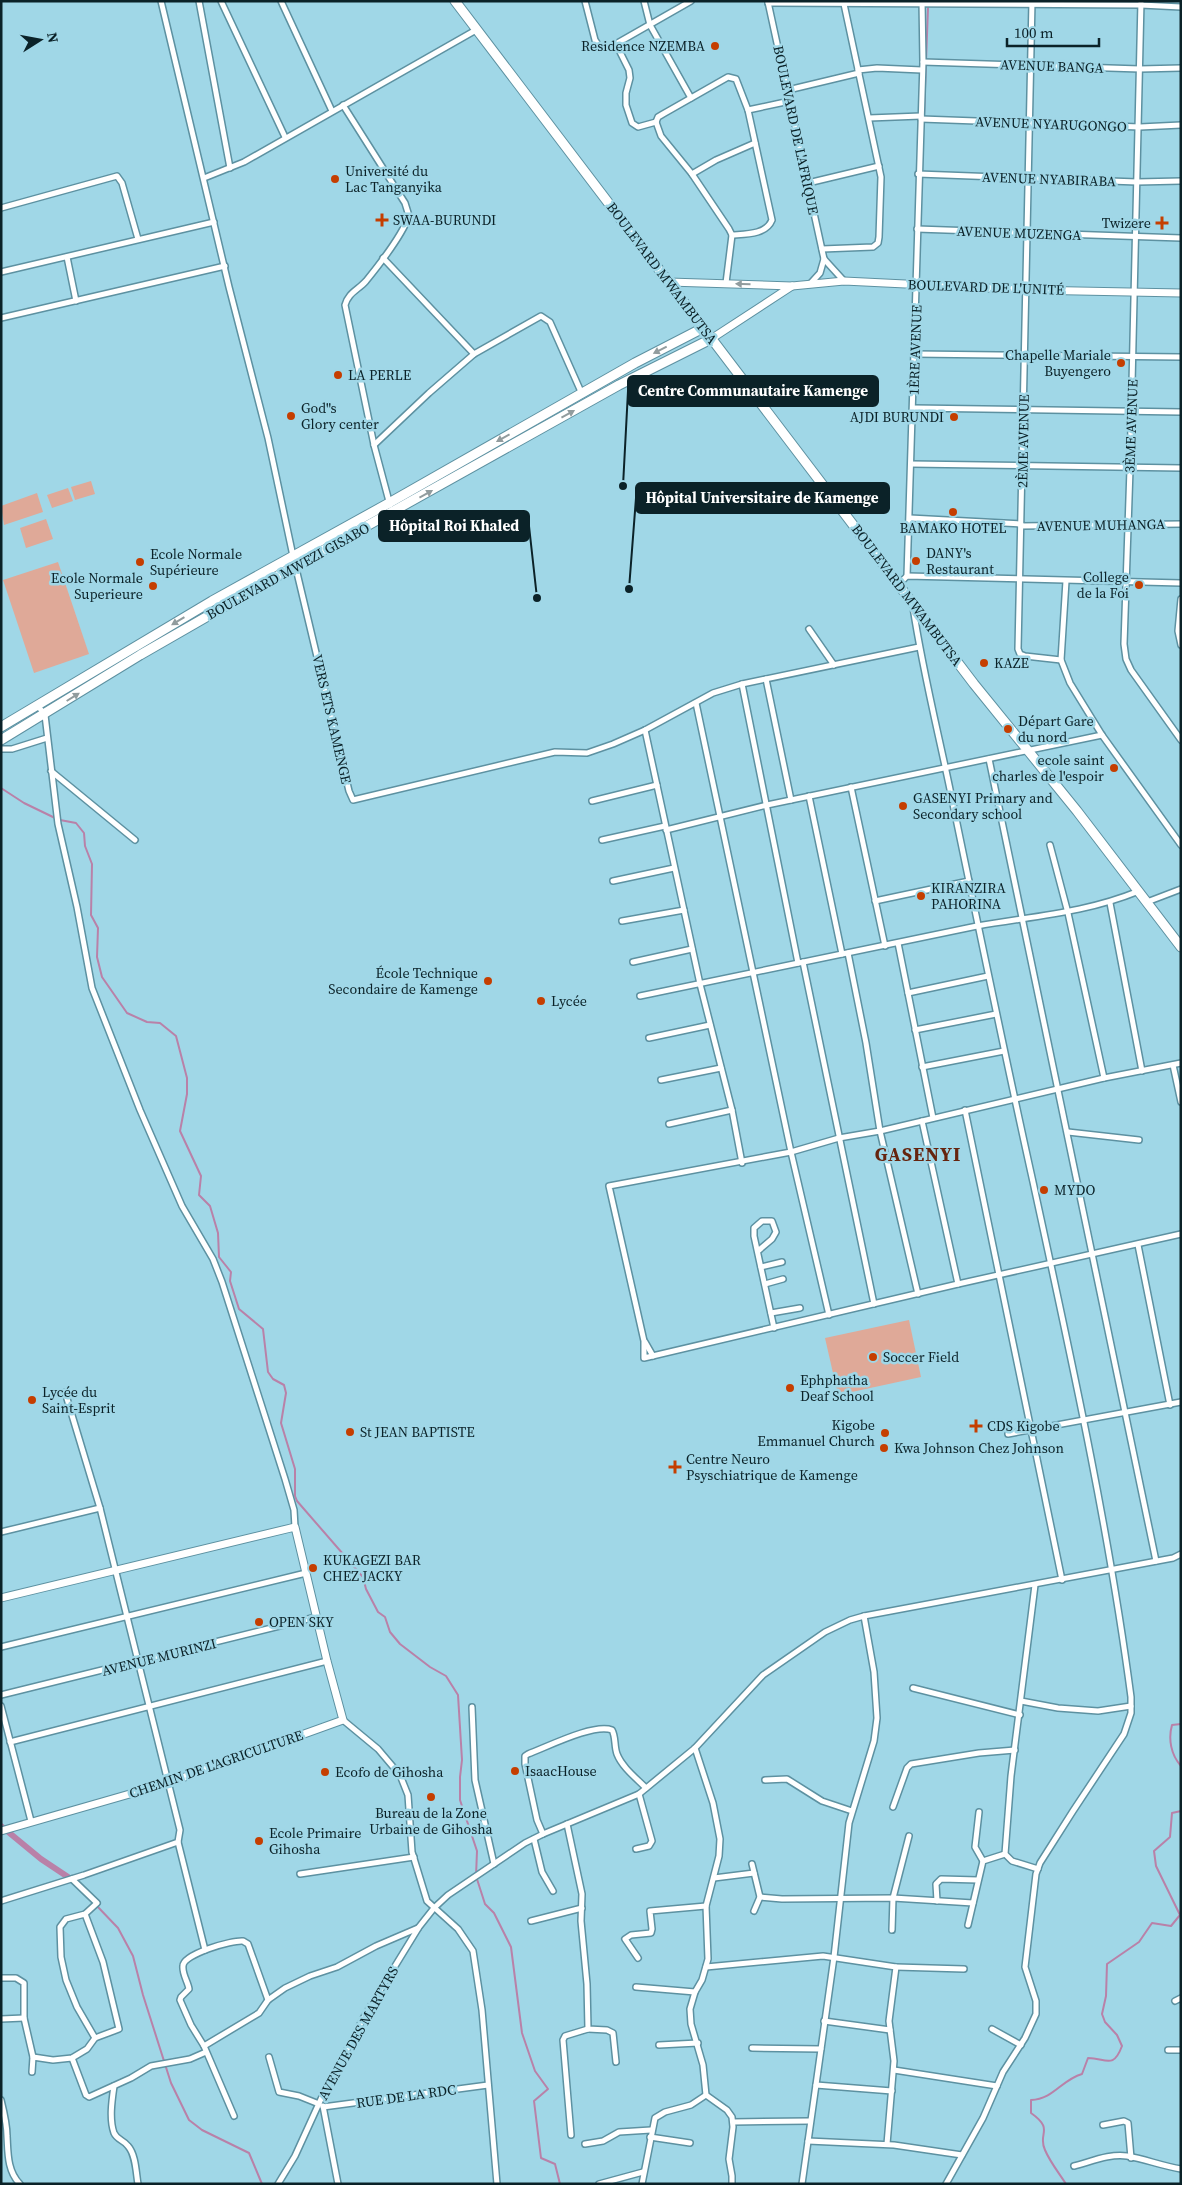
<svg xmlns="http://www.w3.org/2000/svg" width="1182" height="2185" font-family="'Source Serif 4',serif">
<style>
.pitch{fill:#dfa998}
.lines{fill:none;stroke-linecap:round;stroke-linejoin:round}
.stream{stroke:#b981a8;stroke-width:2}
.canal{stroke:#b981a8;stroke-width:6}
.minor-casing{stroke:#5d91a1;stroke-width:8}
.tertiary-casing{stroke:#5d91a1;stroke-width:9}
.primary-casing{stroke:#5d91a1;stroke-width:11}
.trunk-casing{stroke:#5d91a1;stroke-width:11}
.minor{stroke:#fff;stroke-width:5}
.tertiary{stroke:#fff;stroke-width:7}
.primary{stroke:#fff;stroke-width:9}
.trunk{stroke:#fff;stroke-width:9}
.oneway{fill:#919c9e}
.poi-dot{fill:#c53e00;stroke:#a0d7e7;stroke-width:2}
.labels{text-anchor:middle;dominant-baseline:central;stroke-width:5;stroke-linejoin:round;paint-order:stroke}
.poi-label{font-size:14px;fill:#0b2228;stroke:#a0d7e7;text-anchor:start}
.street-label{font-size:14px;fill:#0b2228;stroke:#a0d7e7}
.district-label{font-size:19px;font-weight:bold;letter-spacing:1px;fill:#66240e;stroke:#a0d7e7}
.leader{fill:none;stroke:#0b2228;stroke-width:2}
.callout-dot{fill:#0b2228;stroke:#a0d7e7;stroke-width:2}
.callout{fill:#0b2228;stroke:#0b2228;stroke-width:2}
.callout-label{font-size:15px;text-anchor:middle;font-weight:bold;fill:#fff}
</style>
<rect width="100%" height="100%" fill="#a0d7e7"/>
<!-- pitch -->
<g class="pitch">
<path d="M91 481 95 494 75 500 71 487Z"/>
<path d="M68 488 73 501 52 508 47 495Z"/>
<path d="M37 493 43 512 4 525 1 506Z"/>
<path d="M46 519 53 539 26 548 20 528Z"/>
<path d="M58 562 89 654 34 673 3 580Z"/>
<path d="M909 1320 921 1377 838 1395 825 1338Z"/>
</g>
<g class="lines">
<!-- stream -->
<g class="stream">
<path d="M924 115 928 8"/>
<path d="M1 788 24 803 55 818"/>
<path d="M60 820 76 823 84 833 85 846 92 864 91 915 98 928 97 957 102 977 127 1013 147 1022 160 1023 176 1036 187 1078V1094L180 1131 201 1176 199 1195 210 1206 218 1233 219 1257 231 1272 230 1281 239 1309 263 1329 268 1372 273 1379 284 1385 286 1393 281 1423 295 1469V1496L297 1501 363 1577 366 1589 378 1612 385 1617 390 1632 400 1644 430 1667 446 1676 458 1695 462 1760 460 1777V1800L477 1851 476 1876 485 1904 494 1913 511 1947 522 2033 535 2071 548 2089 534 2101 541 2158 555 2164 560 2184"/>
<path d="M1181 1724 1172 1725C1168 1739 1171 1755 1181 1766"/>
<path d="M96 1905 118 1928 133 1956 143 1995 171 2083 189 2120 202 2130 249 2153 262 2184"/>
<path d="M1066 2184C1059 2173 1050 2162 1045 2150 1037 2133 1055 2130 1031 2113V2100C1054 2099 1061 2080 1082 2074L1088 2058C1106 2058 1113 2070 1122 2046L1117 2035 1105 2022 1102 2014 1106 1996 1107 1964 1139 1942 1152 1923 1171 1926 1180 1915 1156 1866 1154 1851 1170 1837 1172 1813 1181 1811"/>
</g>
<!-- canal -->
<path class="canal" d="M1 1826 41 1859 74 1881"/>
<!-- minor casing -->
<g class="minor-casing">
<g id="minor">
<path d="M161 1 229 287 268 438 293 556 349 791 353 800 555 752 587 753 613 744 645 730 713 693 742 684 919 647"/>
<path d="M199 1 230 168"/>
<path d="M221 1 285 137"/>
<path d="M281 1 332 111"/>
<path d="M585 1 595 40 599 46 607 47 614 45 691 1"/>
<path d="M644 1 650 25 691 98"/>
<path d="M1032 1 1018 649 1020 654 1025 656 1061 660"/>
<path d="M1141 1 1130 469 1124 644 1126 659 1131 670 1181 740"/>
<path d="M768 2 824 259 844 281"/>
<path d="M768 3 1141 5 1181 7"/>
<path d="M616 44 629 70 630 78 626 93V105L632 123 638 127 656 122"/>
<path d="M923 62 1140 69 1181 68"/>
<path d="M858 70 877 68 922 70"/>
<path d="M788 90 859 73"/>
<path d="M343 105 405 203 409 216C402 235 379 265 366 281 358 290 348 293 345 305L374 445 390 505"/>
<path d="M748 110 790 101"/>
<path d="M869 118 921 116"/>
<path d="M921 119 1140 127 1181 125"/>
<path d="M656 122 658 117 663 114 728 77 736 79 748 110 772 220C766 235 745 234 732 235"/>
<path d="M656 122 661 136 692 174 729 229 732 235 726 283"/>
<path d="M692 174 716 160 755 143"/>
<path d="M918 174 1137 182 1181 181"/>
<path d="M204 178 244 162 476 30"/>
<path d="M808 183 879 166"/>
<path d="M1 208 117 176 122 183 138 239"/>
<path d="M917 229 1181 238"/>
<path d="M822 249 873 247 878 243 879 237 881 177 844 4"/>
<path d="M67 257 76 301"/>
<path d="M383 258 474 354"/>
<path d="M1 272 214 222"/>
<path d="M810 284 820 273 824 259"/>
<path d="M1 318 225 266"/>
<path d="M915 354 1181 357"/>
<path d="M913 408 1181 412"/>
<path d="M374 445 429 393 474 354 541 316 550 322 582 394"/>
<path d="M911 464 1181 468"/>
<path d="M910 518 1021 524"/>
<path d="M1021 526 1181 524"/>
<path d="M907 576 923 62 922 1"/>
<path d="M1066 581 1061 660 1070 683 1102 735 1181 845"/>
<path d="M899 584 907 576 1181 583"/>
<path d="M1181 599 1178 631 1181 645"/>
<path d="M913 607C923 674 940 739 953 804 979 930 1005 1056 1033 1182 1070 1353 1108 1523 1131 1697V1713L1124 1734 1073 1811 1040 1863 1036 1874 1025 1967 1036 2001V2014L1025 2038 1003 2072 983 2118 946 2184"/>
<path d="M809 629 834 665"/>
<path d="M766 679 791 800"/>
<path d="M742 684 798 963"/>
<path d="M696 703 791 1152 829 1315"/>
<path d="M38 706 45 715 58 824 77 907 92 988 140 1110 182 1206 213 1259 222 1282 285 1479 294 1510 295 1527"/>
<path d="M645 730 700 984 732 1110 742 1163"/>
<path d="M1 749H12L47 738"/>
<path d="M989 759 1156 1561"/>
<path d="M51 771 135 840"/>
<path d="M851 787 885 946"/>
<path d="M809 796 842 954"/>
<path d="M592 801 657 785"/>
<path d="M666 830 767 805 1102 735"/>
<path d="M602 840 665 826"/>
<path d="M1050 845 1068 913 1104 1078"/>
<path d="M613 881 674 868"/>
<path d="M875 901 969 881"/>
<path d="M1147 902 1181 889"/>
<path d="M1110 903 1142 1071"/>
<path d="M622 921 684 910"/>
<path d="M898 943 933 1118"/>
<path d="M848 953 866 1043 880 1131 918 1294"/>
<path d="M633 962 692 949"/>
<path d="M803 962 874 1304"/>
<path d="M908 993 988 976"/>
<path d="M640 996 977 926C1034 916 1085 913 1139 891"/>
<path d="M915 1030 996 1014"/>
<path d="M649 1038 710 1025"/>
<path d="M1181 1063 1104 1078 880 1131 839 1138 791 1152 609 1186 644 1341V1358L958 1284 1181 1234"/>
<path d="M1173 1065 1181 1102"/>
<path d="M922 1067 1004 1051"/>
<path d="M661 1080 721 1068"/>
<path d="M965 1110 1062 1580"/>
<path d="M922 1121 958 1284"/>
<path d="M669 1124 732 1110"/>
<path d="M1068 1132 1139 1140"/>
<path d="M1138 1245 1170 1405"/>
<path d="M758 1251 772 1239 776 1232 772 1221H762L754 1228V1236L774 1328"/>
<path d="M761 1267 782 1262"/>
<path d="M765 1284 783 1279"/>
<path d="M771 1313 800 1308"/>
<path d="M645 1342 653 1356"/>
<path d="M1008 1434 1181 1402"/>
<path d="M1 1532 100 1508"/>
<path d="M1035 1585 1011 1776 1005 1854 1012 1861 1038 1869"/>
<path d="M1 1647 306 1573"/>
<path d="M913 1688 1020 1715"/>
<path d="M1 1695 316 1617"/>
<path d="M1021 1701 1058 1708 1098 1711 1131 1706"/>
<path d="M1 1706 31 1821"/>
<path d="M472 1707 475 1780 494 1864"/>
<path d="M343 1720 378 1749 400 1775 408 1795 412 1852 427 1901 458 1929 473 1951 482 2010 497 2184"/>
<path d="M10 1742 327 1661"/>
<path d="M695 1748 713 1803 720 1839 719 1856 706 1906 708 1959 702 1980 695 1992 690 2009 691 2024 703 2065 706 2095 727 2110 732 2117 733 2127 729 2159 732 2176V2184"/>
<path d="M765 1780 787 1779 822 1801 852 1811"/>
<path d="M893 1807 907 1768 911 1764 979 1753 1015 1750"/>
<path d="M979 1812 975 1847 983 1861"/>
<path d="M567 1824 582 1894 581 1921 587 1984 588 2029 607 2030 613 2033 616 2062"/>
<path d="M543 1834 537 1820 525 1764V1756L528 1754C547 1747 594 1723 612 1730 616 1737 614 1746 617 1754 622 1767 636 1778 646 1788"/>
<path d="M534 1839 542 1872 553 1891"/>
<path d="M178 1842 205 1950"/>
<path d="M636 1849 649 1846 652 1841 639 1794"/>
<path d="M752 1864 760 1897 754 1911"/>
<path d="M300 1874 414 1857"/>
<path d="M714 1878 754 1873"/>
<path d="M72 1879 97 1903 85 1914 66 1919 60 1927 61 1957 66 1980 77 2007 95 2038"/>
<path d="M760 1897 782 1899 893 1898 973 1903"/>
<path d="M1 1901 84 1875 178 1842 180 1830 100 1508 65 1392"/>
<path d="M937 1901 936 1884 941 1879 978 1880"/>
<path d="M531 1921 582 1908"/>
<path d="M968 1925 983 1861 1005 1854"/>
<path d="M892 1930 893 1898 909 1836"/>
<path d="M638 1958 625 1939 631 1935 651 1933 652 1929 650 1911 706 1906"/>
<path d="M706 1967 823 1956 896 1967 889 2021 894 2061 887 2144"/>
<path d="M896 1967 964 1969"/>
<path d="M1 1978H16L24 1983V2018L33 2057"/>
<path d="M636 1987 695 1992"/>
<path d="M1175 2001 1181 1998"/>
<path d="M1 2019 24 2018"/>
<path d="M824 2021 890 2030"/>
<path d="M992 2029 1021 2045"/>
<path d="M659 2045 698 2043"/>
<path d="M204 2046 259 2013 268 2000 285 1988 310 1976 337 1967 376 1946 418 1928"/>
<path d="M752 2048 821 2049"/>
<path d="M1168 2050H1181"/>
<path d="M269 2057 279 2092 299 2096 319 2104"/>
<path d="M72 2058 86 2095 89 2097 131 2078 151 2066 190 2059 206 2052"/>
<path d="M894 2070 997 2086"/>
<path d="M32 2072 33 2057 53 2060 72 2058 87 2049 95 2038 119 2029 103 1962 85 1914"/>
<path d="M816 2085 892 2091"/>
<path d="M114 2086C112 2100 109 2119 114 2133 117 2140 124 2140 128 2146 136 2155 136 2173 138 2184"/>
<path d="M1 2100C4 2112 7 2124 7 2136 8 2152 7 2171 20 2184"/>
<path d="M323 2106 338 2184"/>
<path d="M323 2107 488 2085"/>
<path d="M234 2116 204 2046 191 2025 180 2000 181 1997 189 1989C188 1982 182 1974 183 1966 183 1954 232 1940 243 1941L248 1944 268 2000"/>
<path d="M733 2122 810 2121"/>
<path d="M1103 2125 1124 2121 1128 2123 1131 2158"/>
<path d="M571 2135 563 2040 565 2036 588 2029"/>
<path d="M650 2137 690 2143"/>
<path d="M808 2141 894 2145 962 2155"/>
<path d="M585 2144 603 2141 619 2132 651 2130"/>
<path d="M1074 2166C1090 2162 1111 2153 1127 2156 1145 2159 1162 2166 1181 2169"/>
<path d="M278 2184 295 2156 321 2099 365 2015 419 1927 434 1908 448 1895 525 1843 543 1834 639 1794 695 1748 763 1675 825 1632 850 1620 864 1616 1173 1558 1181 1554"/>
<path d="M599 2184 643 2172"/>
<path d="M642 2184 655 2118 665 2112 691 2105 706 2095"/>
<path d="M802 2184 834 1957 849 1823 874 1741 877 1718 874 1672 864 1616"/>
</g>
</g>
<!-- tertiary casing -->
<g class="tertiary-casing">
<g id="tertiary">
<path d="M669 282 792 286 844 281 1027 290 1181 293"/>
<path d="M711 339 792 286"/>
<path d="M1 1598 295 1527 327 1661 343 1720 168 1783 1 1831"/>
</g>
</g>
<!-- primary casing -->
<g class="primary-casing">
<g id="primary">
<path d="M1 727 212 601 389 503 635 363 703 328"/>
<path d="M1 740 140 655 295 566 619 385 711 339"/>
</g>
</g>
<!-- trunk casing -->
<g class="trunk-casing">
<path id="trunk" d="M455 1 974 684 1077 811 1181 947"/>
</g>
<!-- minor -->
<use href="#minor" class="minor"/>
<!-- tertiary -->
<use href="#tertiary" class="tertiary"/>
<!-- primary -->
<use href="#primary" class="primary"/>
<!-- trunk -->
<use href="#trunk" class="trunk"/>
</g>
<!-- one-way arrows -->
<defs><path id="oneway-solid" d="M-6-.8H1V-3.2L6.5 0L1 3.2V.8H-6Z" transform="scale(1.25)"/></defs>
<g class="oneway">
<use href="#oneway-solid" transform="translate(743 284) rotate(-178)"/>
<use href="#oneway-solid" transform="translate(660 350) rotate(153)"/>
<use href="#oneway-solid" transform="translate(568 414) rotate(-29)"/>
<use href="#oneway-solid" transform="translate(503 438) rotate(151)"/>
<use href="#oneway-solid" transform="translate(426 494) rotate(-29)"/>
<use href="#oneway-solid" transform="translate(178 621) rotate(149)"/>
<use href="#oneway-solid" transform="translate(73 697) rotate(-32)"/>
</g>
<!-- markers -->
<g class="poi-dot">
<circle cx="715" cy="46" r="5"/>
<circle cx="335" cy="179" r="5"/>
<path d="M379.5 212.5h5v5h5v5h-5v5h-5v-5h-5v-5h5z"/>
<path d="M1159.5 215.5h5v5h5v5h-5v5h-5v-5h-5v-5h5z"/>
<circle cx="1121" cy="363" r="5"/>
<circle cx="338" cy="375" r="5"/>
<circle cx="291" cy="416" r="5"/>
<circle cx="954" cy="417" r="5"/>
<circle cx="953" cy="512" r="5"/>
<circle cx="916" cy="561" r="5"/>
<circle cx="140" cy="562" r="5"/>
<circle cx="1139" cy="585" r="5"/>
<circle cx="153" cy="586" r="5"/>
<circle cx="984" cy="663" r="5"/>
<circle cx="1008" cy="729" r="5"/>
<circle cx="1114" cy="768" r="5"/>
<circle cx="903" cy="806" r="5"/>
<circle cx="921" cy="896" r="5"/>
<circle cx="488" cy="981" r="5"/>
<circle cx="541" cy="1001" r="5"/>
<circle cx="1044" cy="1190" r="5"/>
<circle cx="873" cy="1357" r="5"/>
<circle cx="790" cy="1388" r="5"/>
<circle cx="32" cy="1400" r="5"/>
<path d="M973.5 1418.5h5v5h5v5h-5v5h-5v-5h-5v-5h5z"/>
<circle cx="350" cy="1432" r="5"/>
<circle cx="885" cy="1433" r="5"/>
<circle cx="884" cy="1448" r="5"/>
<path d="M672.5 1459.5h5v5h5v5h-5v5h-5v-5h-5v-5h5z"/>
<circle cx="313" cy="1568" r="5"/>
<circle cx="259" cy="1622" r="5"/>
<circle cx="515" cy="1771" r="5"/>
<circle cx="325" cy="1772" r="5"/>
<circle cx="431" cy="1797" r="5"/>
<circle cx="259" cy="1841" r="5"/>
</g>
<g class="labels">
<!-- poi labels -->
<g class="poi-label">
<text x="705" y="46" text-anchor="end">Residence NZEMBA</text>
<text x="345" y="171">Université du<tspan x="345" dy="16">Lac Tanganyika</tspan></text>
<text x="393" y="220">SWAA-BURUNDI</text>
<text x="1151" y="223" text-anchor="end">Twizere</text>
<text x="1111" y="355" text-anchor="end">Chapelle Mariale<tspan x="1111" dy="16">Buyengero</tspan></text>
<text x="348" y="375">LA PERLE</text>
<text x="301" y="408">God''s<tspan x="301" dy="16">Glory center</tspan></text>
<text x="944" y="417" text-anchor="end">AJDI BURUNDI</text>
<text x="953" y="528" text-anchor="middle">BAMAKO HOTEL</text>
<text x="926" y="553">DANY's<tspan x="926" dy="16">Restaurant</tspan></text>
<text x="150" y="554">Ecole Normale<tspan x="150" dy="16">Supérieure</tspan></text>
<text x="1129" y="577" text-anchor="end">College<tspan x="1129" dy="16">de la Foi</tspan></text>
<text x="143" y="578" text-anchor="end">Ecole Normale<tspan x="143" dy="16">Superieure</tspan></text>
<text x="994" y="663">KAZE</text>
<text x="1018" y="721">Départ Gare<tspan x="1018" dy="16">du nord</tspan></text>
<text x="1104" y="760" text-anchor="end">ecole saint<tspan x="1104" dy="16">charles de l'espoir</tspan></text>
<text x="913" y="798">GASENYI Primary and<tspan x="913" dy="16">Secondary school</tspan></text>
<text x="931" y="888">KIRANZIRA<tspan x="931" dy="16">PAHORINA</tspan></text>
<text x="478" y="973" text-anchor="end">École Technique<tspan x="478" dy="16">Secondaire de Kamenge</tspan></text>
<text x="551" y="1001">Lycée</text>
<text x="1054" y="1190">MYDO</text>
<text x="883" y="1357">Soccer Field</text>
<text x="800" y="1380">Ephphatha<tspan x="800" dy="16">Deaf School</tspan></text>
<text x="42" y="1392">Lycée du<tspan x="42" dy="16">Saint-Esprit</tspan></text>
<text x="875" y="1425" text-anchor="end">Kigobe<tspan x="875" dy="16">Emmanuel Church</tspan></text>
<text x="987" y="1426">CDS Kigobe</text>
<text x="360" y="1432">St JEAN BAPTISTE</text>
<text x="894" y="1448">Kwa Johnson Chez Johnson</text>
<text x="686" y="1459">Centre Neuro<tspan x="686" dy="16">Psyschiatrique de Kamenge</tspan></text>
<text x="323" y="1560">KUKAGEZI BAR<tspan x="323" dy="16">CHEZ JACKY</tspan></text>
<text x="269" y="1622">OPEN SKY</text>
<text x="525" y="1771">IsaacHouse</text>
<text x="335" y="1772">Ecofo de Gihosha</text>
<text x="431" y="1813" text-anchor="middle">Bureau de la Zone<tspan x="431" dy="16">Urbaine de Gihosha</tspan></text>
<text x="269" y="1833">Ecole Primaire<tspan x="269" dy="16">Gihosha</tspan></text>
</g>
<!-- street labels -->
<g class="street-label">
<text transform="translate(1052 66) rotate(2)">AVENUE BANGA</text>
<text transform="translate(1051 124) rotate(2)">AVENUE NYARUGONGO</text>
<text transform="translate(796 130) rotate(78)">BOULEVARD DE L'AFRIQUE</text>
<text transform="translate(1049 179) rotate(2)">AVENUE NYABIRABA</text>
<text transform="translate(1019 233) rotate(2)">AVENUE MUZENGA</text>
<text transform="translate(662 273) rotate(53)">BOULEVARD MWAMBUTSA</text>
<text transform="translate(986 287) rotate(2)">BOULEVARD DE L'UNITÉ</text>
<text transform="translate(915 350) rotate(-88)">1ÈRE AVENUE</text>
<text transform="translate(1131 426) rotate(-88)">3ÈME AVENUE</text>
<text transform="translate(1023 441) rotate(-89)">2ÈME AVENUE</text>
<text transform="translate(1101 525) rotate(-1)">AVENUE MUHANGA</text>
<text transform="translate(288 571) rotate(-29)">BOULEVARD MWEZI GISABO</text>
<text transform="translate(907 595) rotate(53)">BOULEVARD MWAMBUTSA</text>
<text transform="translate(332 719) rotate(77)">VERS ETS KAMENGE</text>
<text transform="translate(159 1657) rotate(-14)">AVENUE MURINZI</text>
<text transform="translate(216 1764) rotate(-19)">CHEMIN DE L'AGRICULTURE</text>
<text transform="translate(358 2033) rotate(-61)">AVENUE DES MARTYRS</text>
<text transform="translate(406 2096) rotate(-8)">RUE DE LA RDC</text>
</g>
<!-- district labels -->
<g class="district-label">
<text x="918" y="1154">GASENYI</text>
</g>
</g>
<!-- callouts -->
<path class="leader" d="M623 486L628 391M629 589L636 498M537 598L529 526"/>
<g class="callout-dot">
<circle cx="623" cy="486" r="5"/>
<circle cx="629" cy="589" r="5"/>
<circle cx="537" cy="598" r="5"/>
</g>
<g class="callout">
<rect x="628" y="376" width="250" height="30" rx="5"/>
<rect x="636" y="483" width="253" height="30" rx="5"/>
<rect x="379" y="511" width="150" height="30" rx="5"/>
</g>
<g class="callout-label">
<text x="753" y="396">Centre Communautaire Kamenge</text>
<text x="762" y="503">Hôpital Universitaire de Kamenge</text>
<text x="454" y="531">Hôpital Roi Khaled</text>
</g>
<!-- border -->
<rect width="1182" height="2185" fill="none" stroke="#0b2228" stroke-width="5"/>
<!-- north arrow -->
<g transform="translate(40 40) rotate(79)" stroke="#a0d7e7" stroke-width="4" paint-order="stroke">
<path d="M0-4L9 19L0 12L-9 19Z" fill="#0b2228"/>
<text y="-8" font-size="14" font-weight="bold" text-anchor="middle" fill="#0b2228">N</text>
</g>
<!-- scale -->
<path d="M1007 38v8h92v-8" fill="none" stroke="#0b2228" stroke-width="2.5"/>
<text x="1014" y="38" font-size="15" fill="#0b2228" stroke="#a0d7e7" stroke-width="4" paint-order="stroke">100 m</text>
</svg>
